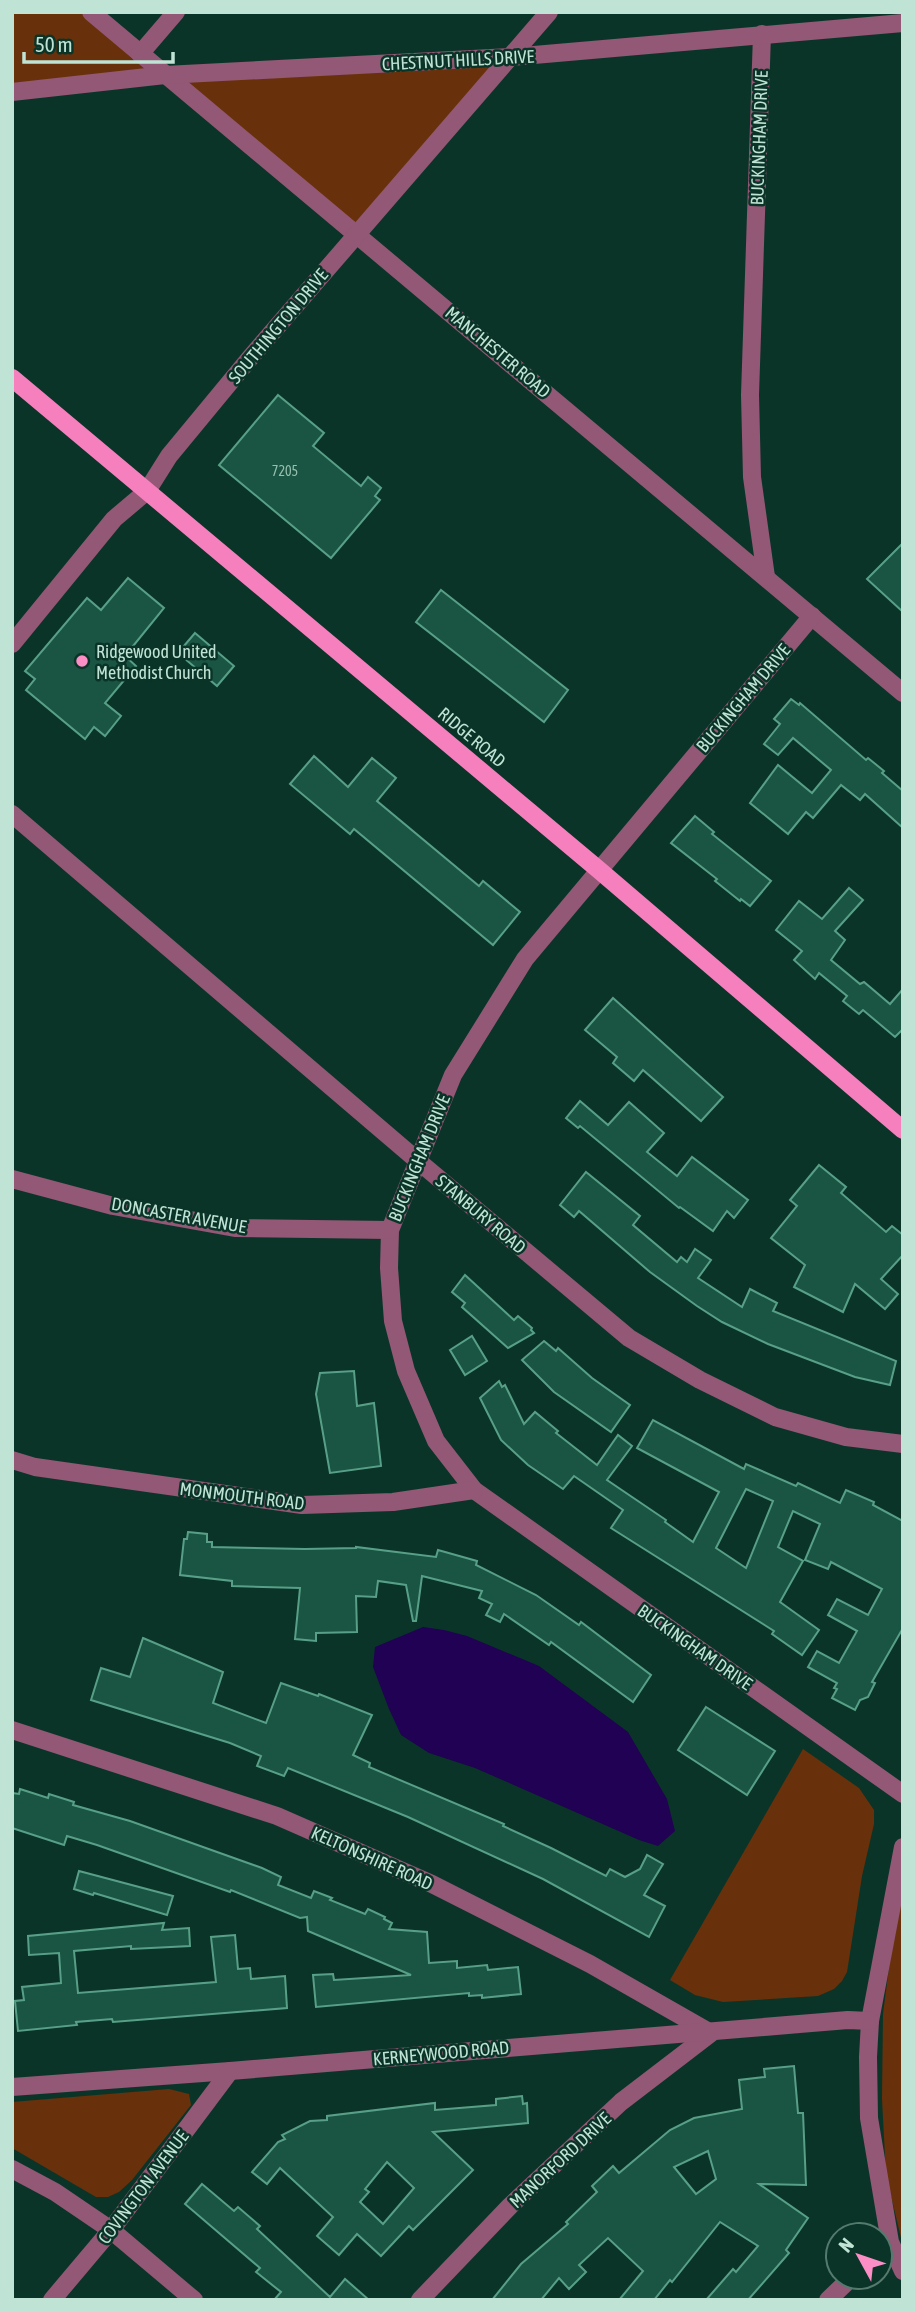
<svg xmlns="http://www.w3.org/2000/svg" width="915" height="2312" font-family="'Asap Condensed',sans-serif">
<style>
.green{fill:#68310b}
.water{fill:#200153}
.building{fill:#1a5442;stroke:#57a087;stroke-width:2;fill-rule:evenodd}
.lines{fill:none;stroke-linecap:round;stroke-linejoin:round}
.minor{stroke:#925875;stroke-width:18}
.major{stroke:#f67fbd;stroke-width:18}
.poi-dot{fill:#fb8fc5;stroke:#0b3428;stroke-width:2.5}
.labels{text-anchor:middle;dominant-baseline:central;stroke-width:5;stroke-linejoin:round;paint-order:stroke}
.number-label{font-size:14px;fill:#96bfb0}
.street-label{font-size:18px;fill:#bfe3d4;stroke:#0b3428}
.poi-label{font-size:18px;fill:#bfe3d4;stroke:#0b3428;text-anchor:start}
</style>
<rect width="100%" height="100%" fill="#0b3428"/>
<!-- green -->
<g class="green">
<path d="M12 12H91L165 75 511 57 356 233 165 75 12 92Z"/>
<path d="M803 1749 859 1788 874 1810V1824L862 1876 847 1972 842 1981 834 1989 818 1996 723 2002 695 1995 670 1980Z"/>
<path d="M903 1893V2246L886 2175 882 2099 883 2014 891 1952Z"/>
<path d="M169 2089 189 2094 191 2105 132 2180 119 2192 108 2197H96L12 2148V2102Z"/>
</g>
<!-- water -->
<path class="water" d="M423 1627 444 1630 467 1636 539 1666 628 1732 667 1799 675 1831 658 1846 639 1840 475 1768 429 1753 401 1735 389 1709 373 1667 375 1647Z"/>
<!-- building -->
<g class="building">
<path d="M278 395 324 433 313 446 361 486 368 477 381 488 375 496 380 500 331 558 219 465Z"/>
<path d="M903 543V612L867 579Z"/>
<path d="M128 578 164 608 125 656 136 666 105 703 121 716 105 736 94 727 85 739 26 690 35 679 25 671 87 598 101 610Z"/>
<path d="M441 590 568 690 544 722 416 622Z"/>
<path d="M195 633 234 666 217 686 178 653Z"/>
<path d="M791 699 799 705 800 703 866 760 868 758 884 771 882 773 903 791V828L865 794 860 800 841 785 813 818 806 812 788 834 750 803 778 765 812 793 831 770 793 738 778 755 764 744 780 724 774 719Z"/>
<path d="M314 756 348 787 372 758 396 778 377 801 479 886 483 881 520 912 493 945 354 829 350 834 290 784Z"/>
<path d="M695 816 714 832 712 834 771 881 750 906 741 899 740 901 715 881 717 879 671 843Z"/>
<path d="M849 888 863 900 835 931 845 940 831 960 860 984 864 982 890 1004 903 989V1029L895 1037 863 1010 859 1014 843 1001 847 996 819 973 815 979 794 960 802 951 776 930 799 901 822 919Z"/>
<path d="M613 998 723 1097 701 1121 643 1070 634 1081 613 1063 617 1057 585 1030Z"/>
<path d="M580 1101 608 1125 629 1102 664 1133 647 1152 677 1176 692 1157 748 1200 734 1218 727 1211 713 1231 680 1207 679 1208 580 1126 578 1128 566 1118Z"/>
<path d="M819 1165 846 1187 841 1193 886 1232 892 1226 903 1235V1255L881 1279 898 1294 885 1309 855 1284 843 1312 794 1287 805 1265 771 1238 797 1206 790 1200Z"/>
<path d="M586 1172 640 1216 633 1225 677 1262 681 1257 687 1262 695 1249 711 1260 698 1278 742 1307 750 1289 777 1303 773 1311 896 1361 890 1385 855 1377 768 1344 722 1322 697 1306 650 1272 579 1211 574 1217 560 1205Z"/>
<path d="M465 1275 514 1320 518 1316 532 1328 531 1330 534 1333 508 1348 462 1307 465 1303 452 1292Z"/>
<path d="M472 1336 487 1361 465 1375 450 1350Z"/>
<path d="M544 1341 556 1351 558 1348 592 1378 630 1405 611 1432 554 1392 522 1360Z"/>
<path d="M354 1371 357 1406 374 1403 381 1466 330 1473 316 1394 320 1373Z"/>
<path d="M499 1381 502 1387 505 1385 524 1424 535 1412 558 1431 556 1433 597 1465 618 1435 632 1446 607 1480 666 1520 665 1522 693 1542 719 1492 637 1448 653 1420 744 1469 746 1464 796 1486 798 1483 840 1503 846 1490 874 1502 873 1505 903 1521V1628L872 1682 875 1683 868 1697 860 1700 855 1710 832 1698 837 1689 834 1688 837 1683 808 1667 817 1651 839 1663 857 1631 828 1615 837 1599 868 1615 882 1589 831 1562 828 1569 805 1560 820 1524 793 1511 778 1547 803 1561 780 1602 819 1630 802 1655 772 1634 774 1631 611 1528 623 1510 574 1476 563 1489 528 1465 501 1440 480 1398ZM746 1489 773 1501 746 1568 716 1548Z"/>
<path d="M188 1532 207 1534V1542H212V1547L305 1549 356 1548V1547L436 1557 438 1550 477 1561 476 1565 536 1595 579 1625 581 1622 651 1675 633 1702 551 1642 549 1645 504 1614 500 1622 486 1615 492 1604 479 1598 482 1591 422 1576 416 1621H413L406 1585 378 1581 376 1597 356 1596 357 1632 316 1633V1641L295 1639 300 1588 232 1586V1581L180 1575 184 1539H187Z"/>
<path d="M143 1638 223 1672 213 1703 266 1723 281 1683 318 1696 319 1694 372 1715 353 1755 370 1763 369 1767 504 1824 503 1826 551 1848 606 1876 610 1869 625 1877 640 1869 647 1855 663 1864 644 1895 665 1906 649 1937 543 1879 408 1817 288 1768 284 1776 257 1766 261 1756 230 1743 91 1700 101 1668 130 1677Z"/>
<path d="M706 1707 775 1751 747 1795 678 1750Z"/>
<path d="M20 1789 48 1798 49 1794 74 1802 73 1805 130 1821 262 1868 281 1877 278 1885 311 1898 314 1891 332 1898 330 1900 365 1914 368 1909 385 1917 384 1919 392 1923 389 1929 427 1932 429 1963 457 1961V1968L487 1965 488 1970 518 1967 521 1994 482 1998V1995L469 1996V1993L316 2007 313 1975 333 1974 334 1980 411 1975 308 1931 307 1917 300 1918 231 1890 230 1892 97 1845 67 1836 64 1845 12 1828V1793L19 1794Z"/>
<path d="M79 1871 173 1896 167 1915 94 1893 93 1895 74 1889Z"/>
<path d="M164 1923 162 1930 189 1928 190 1946 131 1949V1946L74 1951 78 1993 216 1982 211 1937 235 1935 238 1969 250 1968 251 1979 285 1976 287 2008 113 2022 112 2019 76 2022 77 2025 18 2031 15 2001 24 2000 22 1987 61 1983 59 1953 29 1955 28 1936Z"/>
<path d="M794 2066 798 2113H803L806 2185 759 2184 808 2218 786 2250 789 2253 748 2300H706L733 2269 736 2272 758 2246 720 2222 672 2282 670 2280 654 2300H619L643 2271 608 2238 579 2265 586 2272 569 2289 559 2278 541 2300H492L521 2264 568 2224 566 2222 597 2192 592 2186 613 2166 619 2173 670 2130 694 2118 742 2109 739 2080 765 2077 764 2069ZM708 2151 716 2179 696 2194 674 2167Z"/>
<path d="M522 2096 523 2104 527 2103 528 2123 433 2132 473 2170 413 2230 409 2226 381 2256 357 2234 339 2255 317 2236 333 2217 280 2168 267 2184 252 2172 278 2142 285 2139 282 2135 310 2121 327 2120V2116L435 2103V2110L496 2105V2099ZM387 2162 414 2188 383 2224 360 2202 369 2192 365 2189Z"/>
<path d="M202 2184 234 2211 238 2207 260 2226 257 2229 330 2297 345 2279 369 2300H274L281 2292 256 2272 260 2268 185 2204Z"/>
</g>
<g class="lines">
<!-- minor -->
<g class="minor">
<path d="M91 12 903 693"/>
<path d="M762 34 750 395 752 477 766 577"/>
<path d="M140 54 176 12"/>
<path d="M12 92 165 75 511 57 903 23"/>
<path d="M812 616 525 959 453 1075 390 1230 389 1268 393 1321 406 1371 436 1441 474 1490 903 1794"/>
<path d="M12 644 114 519 147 491 169 456 250 358 549 12"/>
<path d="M12 814 418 1161 629 1338 700 1380 775 1417 846 1437 903 1444"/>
<path d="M12 1179 113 1206 235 1228 390 1230"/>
<path d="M12 1460 35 1467 302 1505 393 1502 474 1490"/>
<path d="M12 1730 277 1816 432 1884 590 1964 711 2033 621 2102 510 2206 420 2300"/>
<path d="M903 1847 870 2021 868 2057 869 2118 890 2242 903 2271"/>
<path d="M12 2087 230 2071 848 2020 870 2021"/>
<path d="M12 2169 55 2192 111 2230 194 2300"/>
<path d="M52 2300 111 2230 230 2071"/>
<path d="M828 2300 852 2277"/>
</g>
<!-- major -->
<path class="major" d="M12 378 599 870 903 1130"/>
</g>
<!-- markers -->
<circle class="poi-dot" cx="82" cy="661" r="7"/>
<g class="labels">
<!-- number labels -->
<g class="number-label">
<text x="285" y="471">7205</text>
</g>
<!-- street labels -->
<g class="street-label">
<text transform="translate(458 60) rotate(-3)">CHESTNUT HILLS DRIVE</text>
<text transform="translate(759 138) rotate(-88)">BUCKINGHAM DRIVE</text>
<text transform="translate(278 326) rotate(-50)">SOUTHINGTON DRIVE</text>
<text transform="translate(498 352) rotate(40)">MANCHESTER ROAD</text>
<text transform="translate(743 698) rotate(-50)">BUCKINGHAM DRIVE</text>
<text transform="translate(472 737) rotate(40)">RIDGE ROAD</text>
<text transform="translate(419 1158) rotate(-68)">BUCKINGHAM DRIVE</text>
<text transform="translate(481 1214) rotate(40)">STANBURY ROAD</text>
<text transform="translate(179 1215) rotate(10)">DONCASTER AVENUE</text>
<text transform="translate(242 1496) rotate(7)">MONMOUTH ROAD</text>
<text transform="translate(695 1647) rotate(35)">BUCKINGHAM DRIVE</text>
<text transform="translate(372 1858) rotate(24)">KELTONSHIRE ROAD</text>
<text transform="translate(441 2053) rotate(-5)">KERNEYWOOD ROAD</text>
<text transform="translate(560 2160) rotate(-43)">MANORFORD DRIVE</text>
<text transform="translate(143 2187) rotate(-53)">COVINGTON AVENUE</text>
</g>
<!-- poi labels -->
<g class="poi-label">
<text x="96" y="651">Ridgewood United<tspan x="96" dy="21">Methodist Church</tspan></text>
</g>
</g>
<!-- border -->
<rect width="915" height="2312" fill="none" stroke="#bfe3d4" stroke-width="28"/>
<!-- north arrow -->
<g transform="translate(859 2256) rotate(310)"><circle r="33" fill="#0b3428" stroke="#537a6d" stroke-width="2"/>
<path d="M0-5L12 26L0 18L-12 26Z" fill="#fb8fc5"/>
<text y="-10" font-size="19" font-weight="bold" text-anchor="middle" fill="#bfe3d4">N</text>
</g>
<!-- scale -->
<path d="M24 52v10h149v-10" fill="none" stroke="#bfe3d4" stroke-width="3.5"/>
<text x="35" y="52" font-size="21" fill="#bfe3d4" stroke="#0b3428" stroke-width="5" paint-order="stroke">50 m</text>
</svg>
